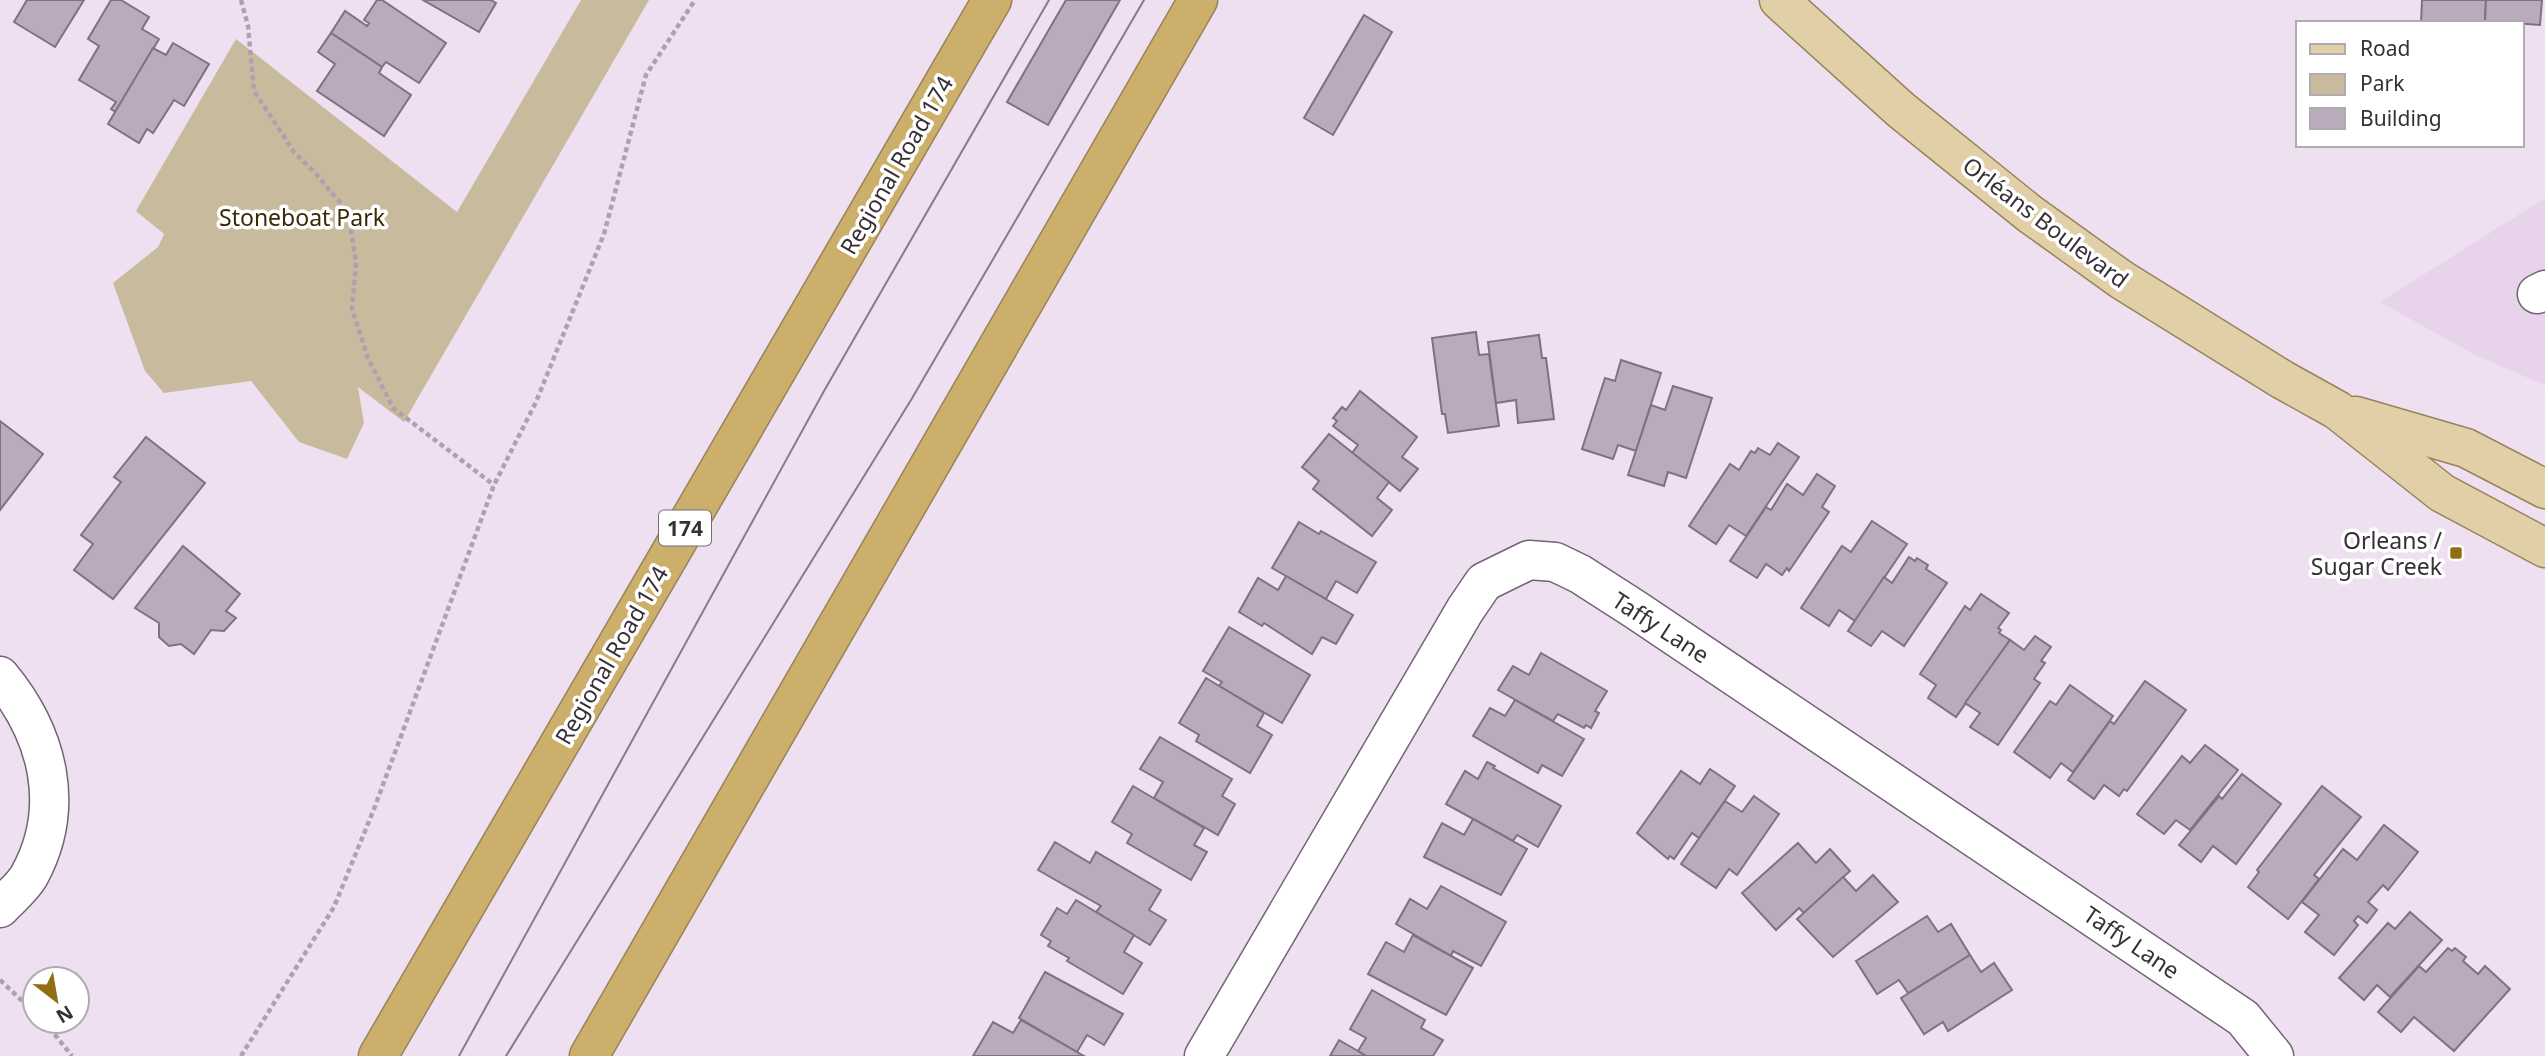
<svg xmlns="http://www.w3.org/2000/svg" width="2545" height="1056" font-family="'Noto Sans',sans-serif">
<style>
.built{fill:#e7d3ea}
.green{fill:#c8ba9c}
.building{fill:#b9abbc;stroke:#7e7180;stroke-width:2}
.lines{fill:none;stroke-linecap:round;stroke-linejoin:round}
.minor-casing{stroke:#716473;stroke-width:41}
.major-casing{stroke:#988359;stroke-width:41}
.highway-casing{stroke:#988359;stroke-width:41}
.path{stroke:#ada1af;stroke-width:4.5;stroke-dasharray:5 3.5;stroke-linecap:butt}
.minor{stroke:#fff;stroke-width:38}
.major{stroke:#e1cfa7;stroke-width:38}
.highway{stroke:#cdaf6c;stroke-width:38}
.tram{stroke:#867c87;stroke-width:2}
.poi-dot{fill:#906f14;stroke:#fff;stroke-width:2.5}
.labels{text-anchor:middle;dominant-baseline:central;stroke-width:7;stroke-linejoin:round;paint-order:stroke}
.shield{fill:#fff;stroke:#726e73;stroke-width:2}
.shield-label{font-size:21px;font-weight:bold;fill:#363037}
.street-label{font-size:23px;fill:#363037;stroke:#fff}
.park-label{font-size:23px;fill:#392a04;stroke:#fff}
.poi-label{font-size:23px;fill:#363037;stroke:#fff;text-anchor:end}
</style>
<rect width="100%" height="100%" fill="#efe0f1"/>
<!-- built -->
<path class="built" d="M2545 198V385L2475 355 2380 302Z"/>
<!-- green -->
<path class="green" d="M581 0H649L404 422 358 387 364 423 347 459 299 442 251 381 164 393 145 371 113 283 158 247 164 234 136 211 236 39 457 212Z"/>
<!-- building -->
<g class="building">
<path d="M27 0H84L55 47 14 22Z"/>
<path d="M111 0H121L149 17 142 29 159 39 116 112 111 109 116 102 79 80 99 46 88 39Z"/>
<path d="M377 0H382L446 43 419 83 386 62 382 67 331 33 345 11 367 26 369 23 364 20Z"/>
<path d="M423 0H491L496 3 479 32Z"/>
<path d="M1066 0H1120L1048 125 1007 102Z"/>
<path d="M2422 0H2486L2485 21 2421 23Z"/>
<path d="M2486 0H2542L2540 25 2485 21Z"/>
<path d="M1364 15 1392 32 1333 135 1304 118Z"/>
<path d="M331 33 382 67 379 73 411 95 384 136 317 91 335 64 318 52Z"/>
<path d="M173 43 209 64 184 106 174 100 153 133 147 129 139 143 108 124 153 48 166 55Z"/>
<path d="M1476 332 1479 355 1489 354 1499 426 1448 433 1445 414H1442L1432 338Z"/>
<path d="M1539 335 1542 358H1546L1554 419 1518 423 1516 400 1496 403 1488 342Z"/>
<path d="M1621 360 1661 373 1636 451 1618 445 1613 459 1582 449 1605 378 1615 381Z"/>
<path d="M1673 386 1712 398 1686 478 1668 472 1664 486 1628 475 1651 405 1665 410Z"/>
<path d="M1360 391 1417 437 1402 457 1418 469 1400 491 1352 453 1358 445 1333 426 1337 421 1333 418 1342 407 1346 410Z"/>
<path d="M0 421 43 454 0 510Z"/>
<path d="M1329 434 1389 482 1377 498 1392 510 1372 536 1313 489 1319 481 1302 467Z"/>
<path d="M146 437 205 483 113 599 74 570 93 544 81 535 121 482 114 477Z"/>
<path d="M1778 443 1799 457 1746 536 1729 525 1716 544 1689 526 1730 464 1739 470 1751 451 1755 453 1758 448 1770 455Z"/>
<path d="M1817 474 1835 486 1822 507 1829 512 1789 571 1787 568 1782 575 1766 564 1757 578 1730 561 1766 507 1771 510 1787 484 1803 495Z"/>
<path d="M1872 521 1907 544 1855 621 1839 610 1829 626 1801 608 1842 546 1851 552Z"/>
<path d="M1299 522 1319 534 1321 531 1376 562 1357 593 1336 581 1326 599 1272 568Z"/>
<path d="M183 546 240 594 226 611 236 618 224 631 211 630 194 654 181 644 169 646 159 637V623L135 608Z"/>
<path d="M1909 557 1915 561 1917 558 1928 565 1926 569 1947 583 1904 646 1882 631 1871 646 1848 631 1884 577 1892 583Z"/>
<path d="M1286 576 1353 615 1336 644 1322 637 1312 654 1264 623 1262 626 1239 612 1258 578 1278 590Z"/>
<path d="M1981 594 2009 613 1998 628 2001 630 1999 633 2010 640 1956 717 1928 698 1936 685 1920 674 1965 606 1970 610Z"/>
<path d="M1229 627 1310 675 1282 723 1219 686 1222 682 1203 671Z"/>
<path d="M2035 636 2051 647 2041 661 2045 663 2034 679 2040 683 1998 745 1970 727 1980 713 1965 703 2010 640 2024 650Z"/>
<path d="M1541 653 1607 691 1595 711 1599 713 1591 728 1586 725 1584 728 1558 714 1553 721 1498 690 1513 666 1529 675Z"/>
<path d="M1206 678 1264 713 1257 726 1272 735 1250 773 1196 741 1199 735 1179 723Z"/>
<path d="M2145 681 2186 710 2127 791 2124 789 2119 796 2104 785 2094 799 2068 780 2110 721 2114 724Z"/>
<path d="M2070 685 2113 716 2073 772 2061 763 2050 778 2014 752 2050 701 2056 705Z"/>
<path d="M1515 700 1584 739 1562 776 1542 765 1538 773 1473 736 1490 708 1505 716Z"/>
<path d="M1160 737 1232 779 1222 796 1235 804 1218 835 1154 798 1163 782 1140 769Z"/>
<path d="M2205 745 2238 770 2190 830 2176 820 2164 834 2137 814 2182 756 2190 763Z"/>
<path d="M1487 762 1495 766 1493 768 1561 806 1538 847 1517 835 1513 841 1446 804 1465 771 1478 779Z"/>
<path d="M1710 769 1735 786 1699 838 1692 833 1674 859 1670 856 1668 859 1637 833 1681 771 1700 784Z"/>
<path d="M2242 774 2281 804 2236 864 2213 846 2201 862 2179 845 2219 796 2222 799Z"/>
<path d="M1133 786 1204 828 1194 845 1207 852 1191 880 1127 843 1132 834 1112 822Z"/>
<path d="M2322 786 2361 817 2314 875 2319 879 2288 919 2248 887 2259 872 2257 870Z"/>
<path d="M1754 796 1779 814 1737 875 1729 869 1716 888 1681 864 1725 801 1742 812Z"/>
<path d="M1473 819 1527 849 1501 895 1424 857 1442 823 1464 835Z"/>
<path d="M2384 825 2418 852 2388 890 2383 885 2368 902 2377 910 2367 923 2358 916 2354 921 2358 925 2334 955 2305 932 2319 915 2302 902 2343 849 2357 860Z"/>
<path d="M1055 842 1090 863 1096 852 1161 890 1149 910 1166 920 1150 945 1096 912 1101 906 1038 870Z"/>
<path d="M1798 843 1816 863 1830 849 1850 871 1804 913 1799 908 1776 930 1742 893Z"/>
<path d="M1873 875 1898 902 1833 957 1797 919 1843 877 1856 891Z"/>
<path d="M1441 886 1506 922 1481 966 1453 951 1451 956 1396 924 1410 899 1427 909Z"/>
<path d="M1076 900 1134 935 1124 952 1142 963 1123 994 1067 961 1069 958 1048 946 1051 941 1041 935 1057 908 1067 914Z"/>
<path d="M2410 912 2442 940 2390 997 2377 985 2364 1000 2339 978 2388 923 2395 929Z"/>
<path d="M1927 916 1938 932 1951 924 1970 955 1908 993 1899 980 1877 994 1856 961Z"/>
<path d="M1413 935 1473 968 1446 1015 1368 974 1386 942 1404 952Z"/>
<path d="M2448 948 2452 951 2455 948 2466 957 2463 961 2478 974 2485 966 2510 989 2454 1051 2414 1017 2401 1032 2378 1012 2419 966 2426 972Z"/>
<path d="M1970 955 1981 972 1994 963 2012 990 1948 1031 1943 1022 1924 1034 1901 998Z"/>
<path d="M1045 972 1123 1014 1104 1045 1087 1035 1077 1052 1019 1018Z"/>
<path d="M1372 990 1425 1020 1421 1028 1443 1040 1433 1056H1366L1358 1051 1366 1038 1350 1029Z"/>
<path d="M1021 1020 1084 1056H973L993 1022 1013 1033Z"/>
<path d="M1339 1040 1358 1051 1366 1056H1330Z"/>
</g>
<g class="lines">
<!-- minor casing -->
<g class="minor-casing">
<g id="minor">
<path d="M2537 294 2545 290"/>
<path d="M0 676C48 734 67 807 29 876 22 888 9 898 0 908"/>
<path d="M1204 1056 1465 610 1484 582 1529 560 1555 562 1580 574 1636 610 2243 1018 2274 1056"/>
</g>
</g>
<!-- major casing -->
<g class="major-casing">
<g id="major">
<path d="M1779 0 1901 110 2030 214 2122 280 2283 380 2337 410 2442 493 2545 548"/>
<path d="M2356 416 2466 448 2545 489"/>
</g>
</g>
<!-- highway casing -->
<g class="highway-casing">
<g id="highway">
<path d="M378 1056 992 0"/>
<path d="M589 1056 1198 0"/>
</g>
</g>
<!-- path -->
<g class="path">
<path d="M241 0 248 26 254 91 294 152 317 175 348 212 356 262 352 309 368 358 393 408 494 485"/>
<path d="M0 980 35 1013"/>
<path d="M44 1021 72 1056"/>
<path d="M241 1056 334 907 374 809 494 485 536 402 604 234 646 75 695 0"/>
</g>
<!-- minor -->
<use href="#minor" class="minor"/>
<!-- major -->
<use href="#major" class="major"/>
<!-- highway -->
<use href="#highway" class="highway"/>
<!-- tram -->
<g class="tram">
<path d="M459 1056 824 391 1049 0"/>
<path d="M506 1056 911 400 1144 0"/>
</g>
</g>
<!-- markers -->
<rect class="poi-dot" x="2449" y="546" width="14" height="14" rx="3.5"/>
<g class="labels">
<!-- shield labels -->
<rect class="shield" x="659" y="510.5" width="52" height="35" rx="5"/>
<g class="shield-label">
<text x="685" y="528">174</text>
</g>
<!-- street labels -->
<g class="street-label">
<text transform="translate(896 165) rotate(-60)">Regional Road 174</text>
<text transform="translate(2046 222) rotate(37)">Orléans Boulevard</text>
<text transform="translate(1661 627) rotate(33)">Taffy Lane</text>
<text transform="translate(611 655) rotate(-60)">Regional Road 174</text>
<text transform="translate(2132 942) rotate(34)">Taffy Lane</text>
</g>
<!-- park labels -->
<g class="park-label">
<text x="302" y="217">Stoneboat Park</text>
</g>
<!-- poi labels -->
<g class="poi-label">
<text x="2442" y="540">Orleans /<tspan x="2442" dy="26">Sugar Creek</tspan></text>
</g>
</g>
<!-- legend -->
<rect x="2296" y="21" width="228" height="126" fill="#ffffff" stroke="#afacaf" stroke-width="2"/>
<rect x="2310" y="44" width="35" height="10" fill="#e1cfa7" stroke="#afacaf" stroke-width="2"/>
<text x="2360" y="56" font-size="21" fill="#363037">Road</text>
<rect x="2310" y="74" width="35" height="21" fill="#c8ba9c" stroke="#afacaf" stroke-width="2"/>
<text x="2360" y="91" font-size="21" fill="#363037">Park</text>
<rect x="2310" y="108" width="35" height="21" fill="#b9abbc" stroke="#afacaf" stroke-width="2"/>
<text x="2360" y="126" font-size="21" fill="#363037">Building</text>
<!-- north arrow -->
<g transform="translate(56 1000) rotate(149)"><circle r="33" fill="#ffffff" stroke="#afacaf" stroke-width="2"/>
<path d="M0-5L12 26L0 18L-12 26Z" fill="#906f14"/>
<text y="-10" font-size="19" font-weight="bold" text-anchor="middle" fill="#363037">N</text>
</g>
</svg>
